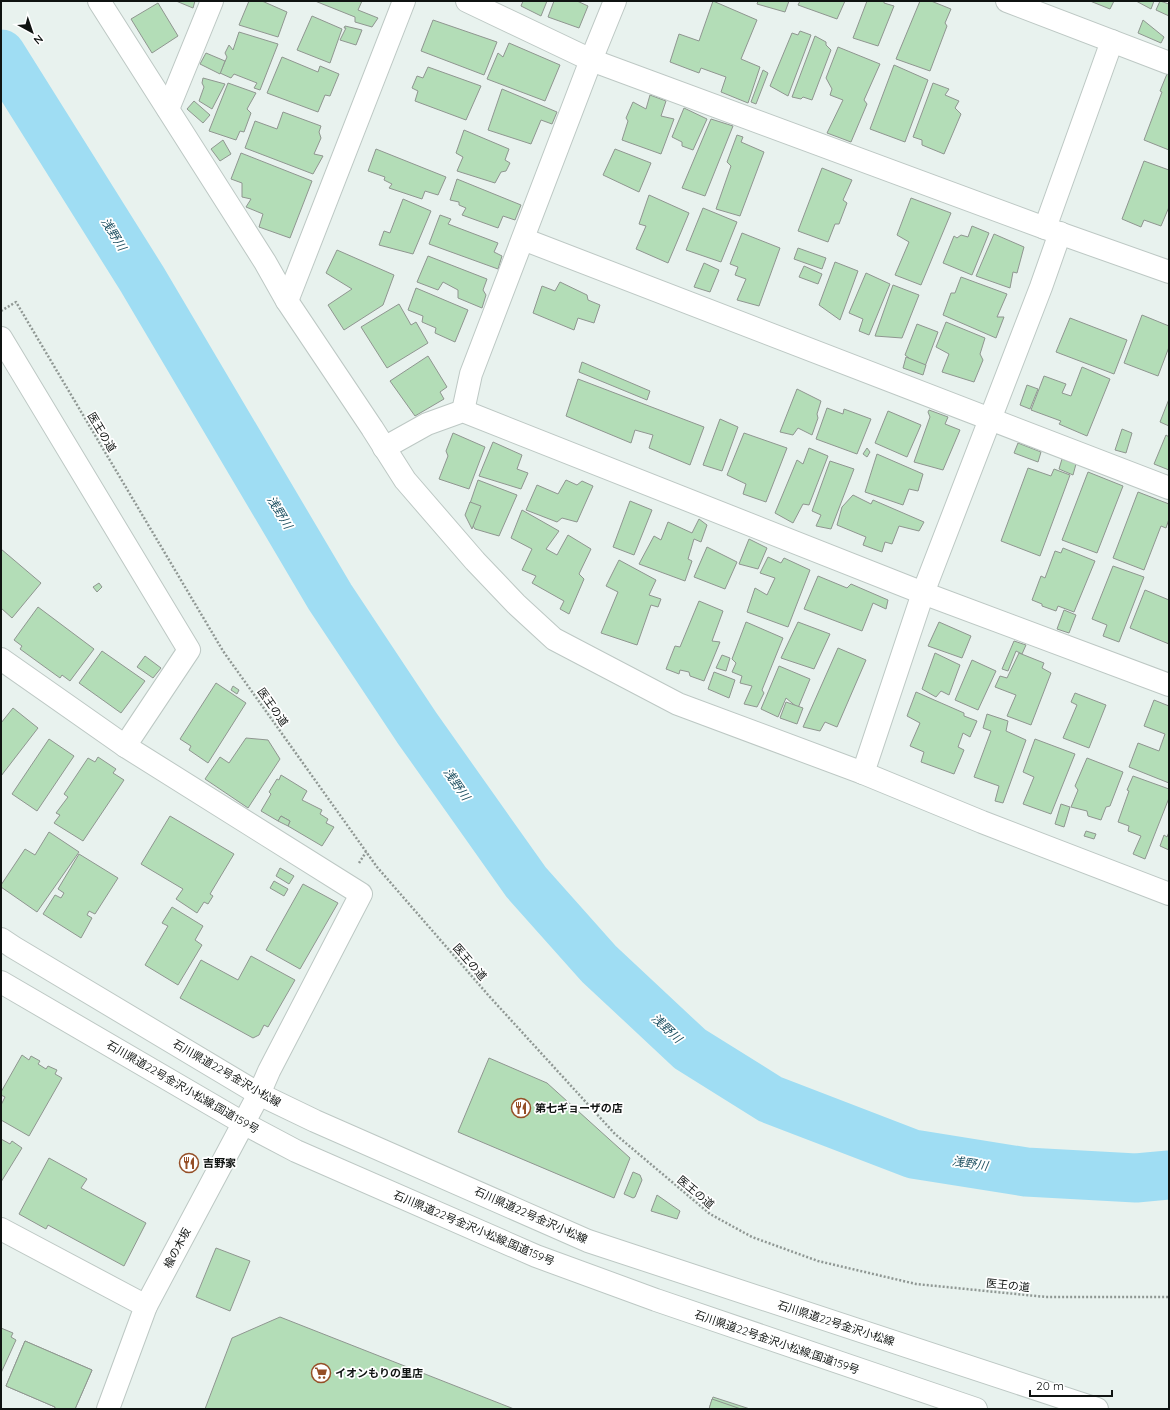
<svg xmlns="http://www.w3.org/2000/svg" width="1170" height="1410" font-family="Quicksand,'Noto Sans JP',sans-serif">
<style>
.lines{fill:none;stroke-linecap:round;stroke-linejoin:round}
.river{stroke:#9fddf3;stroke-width:49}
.building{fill:#b3ddb7;stroke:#8f9690}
.street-casing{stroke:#bdc8c4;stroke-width:24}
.primary-casing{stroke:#bdc8c4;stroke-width:24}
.path{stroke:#8f9793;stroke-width:2.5;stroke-dasharray:2 2;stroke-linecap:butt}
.street{stroke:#fff;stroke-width:22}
.primary{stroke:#fff;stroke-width:22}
.labels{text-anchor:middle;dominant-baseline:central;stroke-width:3.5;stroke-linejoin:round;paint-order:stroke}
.street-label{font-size:11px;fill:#0f1311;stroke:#fff}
.poi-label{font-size:11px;font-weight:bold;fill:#0f1311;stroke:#fff;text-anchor:start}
.water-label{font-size:12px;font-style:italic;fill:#1e5061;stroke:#fff}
</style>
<rect width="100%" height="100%" fill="#e8f2ee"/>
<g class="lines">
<!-- river -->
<path class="river" d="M1 54 142 279 330 597 417 728 526 882 599 964 690 1049 770 1099 913 1154 1026 1172 1136 1178 1169 1175"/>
</g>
<!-- building -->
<g class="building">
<path d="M176 1H195L193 8Z"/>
<path d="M249 1H262L287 12 278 37 239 25Z"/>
<path d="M315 1H362L358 10 378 18 372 27 355 22V17Z"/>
<path d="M523 1H547L541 16 521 6Z"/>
<path d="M554 1H577L588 6 579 28 548 17Z"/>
<path d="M713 1 757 20 741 59 760 67 748 103 721 92 726 77 701 68 699 73 670 62 679 34 699 41Z"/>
<path d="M758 1H789L785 12 757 4Z"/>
<path d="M800 1H845L837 19 798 5Z"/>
<path d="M867 1H884V3L894 6 878 46 853 38Z"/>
<path d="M920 1H931L951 9 945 23 947 26 930 71 896 59Z"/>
<path d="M1090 1H1114L1110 9Z"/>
<path d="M1136 1H1154L1151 9Z"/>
<path d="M1160 1 1169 4V16L1156 10Z"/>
<path d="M158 3 178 36 152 53 131 19Z"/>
<path d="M312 16 342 29 330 63 297 50Z"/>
<path d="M433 20 497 42 484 75 421 51Z"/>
<path d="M1143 20 1164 37 1161 43 1138 33Z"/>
<path d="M345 26 362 30 356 45 340 40 346 28H344Z"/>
<path d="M800 31 811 35 788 96 770 86 792 33 798 35Z"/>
<path d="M239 32 278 44 260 90 254 88 257 83 234 74 231 78 220 73 227 57 225 53 229 45 233 50Z"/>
<path d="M815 36 826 42V45L831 50 812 100 803 97 801 99 792 97Z"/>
<path d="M509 43 560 65 545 101 487 79 498 53 503 57Z"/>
<path d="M838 47 880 64 864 100 867 104 851 142 827 133 843 100 830 95 832 89 826 78Z"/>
<path d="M206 53 225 61 220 74 200 64Z"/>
<path d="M282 57 318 72 320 66 339 74 330 96 325 95 318 112 267 93Z"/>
<path d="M894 65 928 80 905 142 870 129Z"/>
<path d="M428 67 481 86 466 120 415 101 418 91 412 88 417 76 423 78Z"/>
<path d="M763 70 768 73 756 104 751 102Z"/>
<path d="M1167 74 1169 75V150L1144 140 1162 92 1160 91Z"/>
<path d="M203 78 225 84 212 109 199 101 204 87 202 83Z"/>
<path d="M228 83 256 93 247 109 251 113 244 132 240 131 236 140 209 131Z"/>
<path d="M933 83 949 89 945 95 959 101 955 108 961 114 944 154 922 145V140L913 137Z"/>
<path d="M502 89 557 112 552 124 541 120 531 144 488 130Z"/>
<path d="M650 95 666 101 661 116 674 119 661 154 622 140 628 121 626 118 633 102 646 109Z"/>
<path d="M194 101 210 115 203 123 187 109Z"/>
<path d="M684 108 707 119 693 150 682 146V142L672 137Z"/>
<path d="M283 112 321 126 319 132 321 138 314 154 323 156 313 174 245 148 255 121 277 129Z"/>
<path d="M711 119 733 126 705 196 682 188Z"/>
<path d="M464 130 509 149 505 160 510 163 506 171 501 172 495 183 457 171 463 157 456 153Z"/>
<path d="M737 135 743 137 741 142 764 152 740 216 716 209 731 166 727 162Z"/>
<path d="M223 140 231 154 220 161 211 149Z"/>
<path d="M376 149 446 177 438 195 425 191 422 199 389 188 392 184 384 180 385 177 368 171Z"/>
<path d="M615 149 651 163 639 192 603 175Z"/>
<path d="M241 153 312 181 290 238 259 227 263 214 246 207 251 199 242 197V183L231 179Z"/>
<path d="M1144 161 1169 170V207L1161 226 1144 220 1141 227 1122 219Z"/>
<path d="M822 168 852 180 843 200 847 203 839 224H835L828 242 798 231Z"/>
<path d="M457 179 521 205 515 220 503 216 498 228 462 215 466 208 459 205V202L450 200Z"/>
<path d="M649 195 689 213 668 263 636 249 646 226 639 224Z"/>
<path d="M911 198 951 213 921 285 895 275 909 242 897 235Z"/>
<path d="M403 199 431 211 413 254 379 245 384 231 390 233Z"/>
<path d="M703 208 737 222 721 262 686 250Z"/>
<path d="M440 215 451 219 448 224 498 243 494 252 502 256 498 269 429 244Z"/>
<path d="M972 226 989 233 972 275 943 263 954 236 957 238 961 235 968 237Z"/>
<path d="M742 233 780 248 759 306 737 300 746 279 735 275 738 267 730 264Z"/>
<path d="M994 234 1024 247 1017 273 1013 272 1010 288 976 276Z"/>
<path d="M798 248 826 258 822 269 794 259Z"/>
<path d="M337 250 394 275 383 305 344 330 328 305 352 289 326 273Z"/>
<path d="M428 256 487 279 483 290 486 295 482 308 458 298V290L443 282 438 290 417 282Z"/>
<path d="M835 262 858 271 840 320 819 305Z"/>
<path d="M704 263 719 270 710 292 694 287Z"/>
<path d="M804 266 822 274 818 284 799 277Z"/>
<path d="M866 273 890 284 869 335 859 331 863 319 849 313Z"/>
<path d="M961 277 1007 294 997 317H1004L996 338 943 315 951 293H955Z"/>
<path d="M560 282 587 295 588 300 600 305 594 323 578 318 574 330 533 313 542 286 555 291Z"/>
<path d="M893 285 919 295 902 338 875 336Z"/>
<path d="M416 288 468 310 455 342 435 333 436 328 422 322 423 316 408 310Z"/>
<path d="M399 304 411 325 416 322 428 343 387 368 361 327Z"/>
<path d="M1142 315 1169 326V347L1158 376 1124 363Z"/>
<path d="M1070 318 1127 340 1114 374 1056 352Z"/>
<path d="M946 322 985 338 980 354 983 360 974 382 942 372 949 354 936 347Z"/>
<path d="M917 324 938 332 924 369 906 363 909 358 905 355Z"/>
<path d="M428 356 447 387 440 392 444 399 415 416 390 381Z"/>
<path d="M906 357 926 365 923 375 903 368Z"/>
<path d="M582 362 650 391 647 400 579 372Z"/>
<path d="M1082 367 1110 379 1087 436 1059 424 1061 421 1031 410 1044 376 1066 384 1062 393 1071 396Z"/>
<path d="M578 379 704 427 690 465 649 448 653 435 635 430 631 443 566 416Z"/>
<path d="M1027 385 1038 389 1030 409 1020 405Z"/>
<path d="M797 389 821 401 817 414 818 418 812 435 798 428 793 435 780 432Z"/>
<path d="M1169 399V426L1160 422Z"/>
<path d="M827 408 843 414 844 409 871 419 857 454 816 439Z"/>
<path d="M929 410 948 417 945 424 960 430 943 470 914 462 930 417 928 412Z"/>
<path d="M888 411 921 425 907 457 875 443Z"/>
<path d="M720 419 738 427 722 471 703 465Z"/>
<path d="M1122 429 1132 433 1126 453 1115 450Z"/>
<path d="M453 433 485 447 469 489 439 479 448 456 446 451Z"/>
<path d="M744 433 787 448 766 502 743 494 746 484 727 475Z"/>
<path d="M1166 435 1169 437V470L1154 464Z"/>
<path d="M493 442 522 455 517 469 528 473 521 489 479 476Z"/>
<path d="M1018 443 1041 452 1038 462 1014 453Z"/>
<path d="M809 448 828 456 809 505 803 504 793 523 775 513 797 460 803 464Z"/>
<path d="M867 448 870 452 867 457 863 454Z"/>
<path d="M877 454 923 474 918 491 909 489 903 505 865 492Z"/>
<path d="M1062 459 1076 464 1073 475 1059 469Z"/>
<path d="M830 461 854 469 831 529 816 526 821 515 812 511Z"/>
<path d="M1028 468 1051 476 1054 469 1070 475 1040 556 1001 541Z"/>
<path d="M1088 472 1123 486 1097 553 1062 540Z"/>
<path d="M478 480 517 495 499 536 475 529 466 515Z"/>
<path d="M566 480 577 485 582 481 593 486 577 522 562 518 557 522 526 510 537 485 558 494Z"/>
<path d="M1138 492 1169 504V519L1166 528 1161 526 1144 570 1113 558Z"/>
<path d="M853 495 871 504 873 500 924 522 919 531 899 526 892 544 885 542 882 552 863 545 866 537 837 525 842 507Z"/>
<path d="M630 501 652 510 634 555 613 547Z"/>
<path d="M470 502 481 506 472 529 465 515Z"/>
<path d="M522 510 559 531 546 549 557 555 568 535 591 549 579 574 584 579 569 614 560 609 564 601 532 583 536 576 522 570 532 549 511 538Z"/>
<path d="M699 519 707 525 701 542 694 539 688 559 692 561 685 581 639 564 654 536 661 540 668 522 692 533Z"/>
<path d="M749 539 767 548 758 569 739 564Z"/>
<path d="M707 547 737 562 725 589 694 577Z"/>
<path d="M1063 548 1095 561 1074 612 1058 606 1056 611 1042 606V604L1032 600 1041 576 1045 578 1055 551 1061 553Z"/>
<path d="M1 549 41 583 12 618 1 608Z"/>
<path d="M768 557 781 563 784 558 810 570 788 627 747 612 755 588 767 595 775 578 760 573Z"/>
<path d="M619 560 656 580 649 595 661 599 658 607 651 605 637 645 601 633 618 592 606 586Z"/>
<path d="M1113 566 1144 577 1119 642 1103 636 1107 625 1092 619Z"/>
<path d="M818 576 847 588 851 584 888 600 886 609 873 603 862 631 804 609Z"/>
<path d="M99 583 102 587 97 592 93 587Z"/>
<path d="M1145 590 1169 600V644L1130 628Z"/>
<path d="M699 601 723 611 712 641 720 642 704 681 690 676 689 672 680 670 679 674 666 669 675 646 680 647Z"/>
<path d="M38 607 94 649 70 681 62 675 60 678 20 649 22 646 14 640Z"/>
<path d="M1064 610 1076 615 1069 633 1057 629Z"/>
<path d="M746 622 783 638 762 690 764 693 757 707 744 704 752 686 740 683 742 676 732 672 736 663 732 659Z"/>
<path d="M798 622 830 634 814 669 781 658Z"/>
<path d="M939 622 971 636 962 658 928 646Z"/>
<path d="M1014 641 1026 645 1022 654 1016 651 1008 671 1002 669Z"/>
<path d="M838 648 866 660 837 727 825 722 820 731 803 727Z"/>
<path d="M102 651 145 681 121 713 79 683Z"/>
<path d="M935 653 960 665 949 695 941 691 936 697 922 689Z"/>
<path d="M1019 653 1044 663 1042 668 1051 673 1031 725 1007 716 1016 695 995 687 1000 676 1007 678Z"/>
<path d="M722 655 730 658 726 671 716 668Z"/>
<path d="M145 656 161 668 153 678 137 667Z"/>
<path d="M972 660 996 671 978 710 955 700Z"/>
<path d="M779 666 810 679 798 708 786 698 778 717 761 709Z"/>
<path d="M714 672 735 680 729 698 708 689Z"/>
<path d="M216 683 246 703 208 763 189 750 191 746 180 739Z"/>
<path d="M233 686 239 690 237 694 231 690Z"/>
<path d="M916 692 964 713V716L977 721 970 737 963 733 958 747 964 750 954 774 921 762 924 752 910 746 920 723 907 716Z"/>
<path d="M1075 693 1106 705 1089 748 1063 738 1077 705 1071 702Z"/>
<path d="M1154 700 1169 706V783L1129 767 1138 743 1159 751 1165 734 1144 726Z"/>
<path d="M786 702 803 708 797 724 780 718Z"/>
<path d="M13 708 38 728 1 776V723Z"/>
<path d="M987 714 1008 721 1006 731 1026 740 1003 803 995 801 999 786 974 777 991 731 983 728Z"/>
<path d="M246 738 268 740 280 759 248 808 205 779 220 757 229 763Z"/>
<path d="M49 739 74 756 37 811 12 794Z"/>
<path d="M1035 739 1075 754 1051 814 1023 804 1034 777 1023 772Z"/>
<path d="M98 757 116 769 113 773 124 780 83 841 54 823 60 815 56 813 68 797 64 794 88 758 95 762Z"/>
<path d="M1087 758 1123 772 1110 806 1106 807 1101 820 1088 816 1087 811 1071 807 1078 790 1075 786Z"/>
<path d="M281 775 307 791 302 800 322 810 320 814 328 819 326 823 334 827 322 846 288 826 290 821 281 816 278 821 261 811 271 794 269 792 277 779 279 780Z"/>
<path d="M1133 776 1169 789V798L1145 859 1133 854 1141 836 1128 831 1129 826 1118 822 1129 791 1127 790Z"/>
<path d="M1061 804 1070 807 1064 827 1055 824Z"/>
<path d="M170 816 234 854 210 894 213 896 208 904 204 902 197 913 176 899 183 889 141 864Z"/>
<path d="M281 816 290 821 288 826 278 821Z"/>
<path d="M1086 831 1096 834 1094 839 1084 836Z"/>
<path d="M49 832 79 852 37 912 1 887V885L25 849 35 855Z"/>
<path d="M1169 832V850L1160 846 1164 835 1167 837Z"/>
<path d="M79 854 118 878 95 914 89 911 87 915 92 918 81 938 43 914 55 895 61 898 64 893 58 889Z"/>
<path d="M280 868 294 876 289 884 276 876Z"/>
<path d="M274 881 288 889 284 896 270 888Z"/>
<path d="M303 884 338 903 300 969 266 950Z"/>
<path d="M172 907 203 926 195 940 202 945 178 985 145 965 168 926 162 923Z"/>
<path d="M251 956 295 980 268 1027 264 1025 259 1035 253 1038 180 998 201 960 238 980Z"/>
<path d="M22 1055 29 1060 31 1056 40 1061 38 1064 46 1069 48 1066 57 1070 55 1074 62 1078 29 1136 1 1120V1105L5 1097 1 1095V1092Z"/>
<path d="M489 1058 547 1083 630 1158 614 1198 458 1132Z"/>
<path d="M1 1139 10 1144 12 1141 22 1148 1 1182Z"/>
<path d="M49 1158 87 1179 81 1188 146 1223 124 1266 48 1225 46 1229 19 1214Z"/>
<path d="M633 1172 640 1175 642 1180 635 1197 633 1198 624 1194Z"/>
<path d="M657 1195 680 1211 677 1219 651 1211Z"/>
<path d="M216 1248 250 1261 230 1311 196 1297Z"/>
<path d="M280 1317 514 1409H205L232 1338Z"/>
<path d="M1 1328 13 1333 11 1337 16 1340 1 1373Z"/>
<path d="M25 1341 92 1370 75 1409H55V1407L6 1386Z"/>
<path d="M25 1341 92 1370 75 1409H55V1407L6 1386Z"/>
<path d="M713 1397 750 1409H709Z"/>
<path d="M712 1399 741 1409H709Z"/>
</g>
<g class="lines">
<!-- street casing -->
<g class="street-casing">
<g id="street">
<path d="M99 1 265 262 287 301 372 428 405 480 475 561 516 604 554 639 678 704 863 773 982 822 1169 894"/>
<path d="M467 1 591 60 1045 228 1169 272"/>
<path d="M1007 1 1169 63"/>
<path d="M168 109 212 1"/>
<path d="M1045 228 1112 41"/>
<path d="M523 239 1169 488"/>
<path d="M287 301 404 1"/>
<path d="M1 338 189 650 125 746"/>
<path d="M463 411 471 374 591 60 615 1"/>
<path d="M384 448 427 424 463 411 923 593 1169 685"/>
<path d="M1 659 125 746 361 894 269 1071 259 1094 146 1306 108 1409"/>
<path d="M863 773 923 593 1041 287 1060 233"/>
<path d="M1 1229 146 1306"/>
</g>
</g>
<!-- primary casing -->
<g class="primary-casing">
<g id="primary">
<path d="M1 939 13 947 259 1094 315 1121 588 1241 1097 1409"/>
<path d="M1 982 243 1123 296 1151 536 1256 656 1300 976 1409"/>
</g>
</g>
<!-- path -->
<g class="path">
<path d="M1 311 16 302 223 651 377 867 489 996 615 1134 710 1214 752 1237 818 1261 916 1284 1046 1297H1169"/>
<path d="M359 863 366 852"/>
</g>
<!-- street -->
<use href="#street" class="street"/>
<!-- primary -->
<use href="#primary" class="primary"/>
</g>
<!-- icons -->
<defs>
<g id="restaurant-ring" transform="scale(1)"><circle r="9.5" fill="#fff" stroke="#954f27" stroke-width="1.5"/><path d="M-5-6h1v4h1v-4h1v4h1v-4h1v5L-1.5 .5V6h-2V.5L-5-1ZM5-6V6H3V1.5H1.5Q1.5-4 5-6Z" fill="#954f27"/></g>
<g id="supermarket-ring" transform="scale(1)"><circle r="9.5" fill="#fff" stroke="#954f27" stroke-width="1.5"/><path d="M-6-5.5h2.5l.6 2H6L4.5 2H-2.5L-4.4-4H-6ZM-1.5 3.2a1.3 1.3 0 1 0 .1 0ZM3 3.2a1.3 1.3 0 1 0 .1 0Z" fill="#954f27"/></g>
</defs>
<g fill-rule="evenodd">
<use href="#restaurant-ring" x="521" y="1108"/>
<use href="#restaurant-ring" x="189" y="1163"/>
<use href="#supermarket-ring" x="321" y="1373"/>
</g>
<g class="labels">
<!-- street labels -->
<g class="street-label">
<text transform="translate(102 432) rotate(59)">医王の道</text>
<text transform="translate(273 707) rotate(55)">医王の道</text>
<text transform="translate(470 962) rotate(49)">医王の道</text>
<text transform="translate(227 1073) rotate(30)">石川県道22号金沢小松線</text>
<text transform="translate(183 1087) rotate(30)">石川県道22号金沢小松線;国道159号</text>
<text transform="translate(696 1192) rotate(40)">医王の道</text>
<text transform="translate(531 1215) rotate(24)">石川県道22号金沢小松線</text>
<text transform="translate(474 1228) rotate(23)">石川県道22号金沢小松線;国道159号</text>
<text transform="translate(177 1248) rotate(-62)">楡の木坂</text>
<text transform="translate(1008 1285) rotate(6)">医王の道</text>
<text transform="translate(836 1323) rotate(18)">石川県道22号金沢小松線</text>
<text transform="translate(777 1342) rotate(19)">石川県道22号金沢小松線;国道159号</text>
</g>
<!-- poi labels -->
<g class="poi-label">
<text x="535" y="1108">第七ギョーザの店</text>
<text x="203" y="1163">吉野家</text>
<text x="335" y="1373">イオンもりの里店</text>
</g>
<!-- water labels -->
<g class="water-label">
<text transform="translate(114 234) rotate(58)">浅野川</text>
<text transform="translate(280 512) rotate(59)">浅野川</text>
<text transform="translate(457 784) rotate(55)">浅野川</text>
<text transform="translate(667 1028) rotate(43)">浅野川</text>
<text transform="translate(970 1163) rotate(9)">浅野川</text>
</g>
</g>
<!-- border -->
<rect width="1170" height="1410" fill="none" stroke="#0f1311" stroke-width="4"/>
<!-- north arrow -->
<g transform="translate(32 32) rotate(140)" stroke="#ffffff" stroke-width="3" paint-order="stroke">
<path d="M0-3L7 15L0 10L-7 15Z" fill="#0f1311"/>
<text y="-6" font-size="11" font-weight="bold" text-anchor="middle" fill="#0f1311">N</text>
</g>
<!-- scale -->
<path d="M1030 1390v6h82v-6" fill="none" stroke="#0f1311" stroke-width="2"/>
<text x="1036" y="1390" font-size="12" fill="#0f1311" stroke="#ffffff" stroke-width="3" paint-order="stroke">20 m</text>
</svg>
